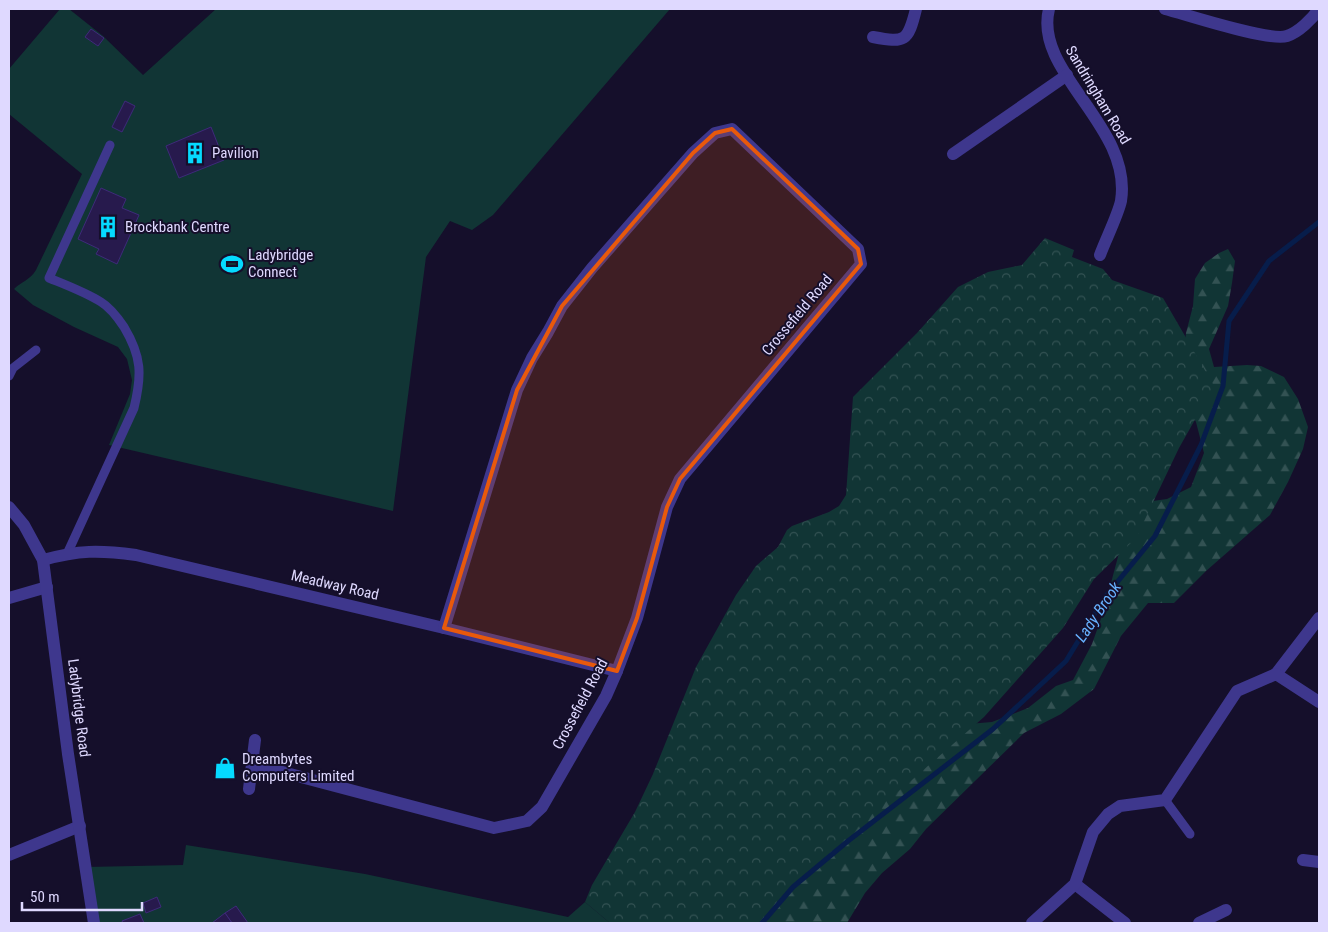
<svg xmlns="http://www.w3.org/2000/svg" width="1328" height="932" font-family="'Roboto Condensed',sans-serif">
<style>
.grass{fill:#113535}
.forest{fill:url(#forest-firs)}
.park{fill:url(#park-crowns)}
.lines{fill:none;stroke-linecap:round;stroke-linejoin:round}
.stream{stroke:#071d4b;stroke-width:5}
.building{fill:#271a4d;stroke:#3e2a7a}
.service{stroke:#3e378d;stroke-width:9}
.minor{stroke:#3e378d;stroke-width:12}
.tertiary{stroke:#3e378d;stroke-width:12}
.marked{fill:#e8590c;fill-opacity:0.2;stroke:#e8590c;stroke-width:4;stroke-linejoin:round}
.labels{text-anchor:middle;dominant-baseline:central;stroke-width:4;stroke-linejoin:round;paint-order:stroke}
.street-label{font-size:15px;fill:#dfd9ff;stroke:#150f2b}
.poi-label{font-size:15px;fill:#dfd9ff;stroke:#150f2b;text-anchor:start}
.water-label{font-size:16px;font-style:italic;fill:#67b1ff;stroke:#150f2b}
</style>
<defs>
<pattern id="forest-firs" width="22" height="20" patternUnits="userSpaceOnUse" patternTransform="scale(1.25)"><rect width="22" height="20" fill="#113535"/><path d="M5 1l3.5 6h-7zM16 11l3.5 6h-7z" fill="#335253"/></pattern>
<pattern id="park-crowns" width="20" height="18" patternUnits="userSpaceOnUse" patternTransform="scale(1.25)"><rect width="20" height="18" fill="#113535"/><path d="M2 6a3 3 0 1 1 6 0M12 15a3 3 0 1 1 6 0" fill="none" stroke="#335253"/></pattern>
</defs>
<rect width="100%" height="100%" fill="#150f2b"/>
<!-- grass -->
<g class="grass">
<path d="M60 9H69L103 36 143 75 216 9H670L493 215 472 230 450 221 426 257 393 511 109 445 130 394 132 380 127 359 118 347 74 327 33 305 14 289C21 282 30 280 36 270L82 174 9 114V69Z"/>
<path d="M186 845 365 874 568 917 585 902 610 923H94L86 867 183 865Z"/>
</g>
<!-- forest -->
<path class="forest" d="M1228 249 1235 261 1232 283 1228 306 1209 349 1214 367 1247 365 1261 366 1284 377 1298 399 1308 427 1303 449 1288 482 1270 515 1206 571 1174 603H1148L1121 636 1094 689 1061 714 1024 733 926 829 910 849 882 873 865 893 847 923H717L957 725 992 722 1028 708 1056 686 1073 680 1092 644 1103 613 1119 553 1153 501 1167 499 1191 487 1204 453 1196 422 1190 411 1183 366 1186 333 1193 306 1195 279 1205 263 1219 253Z"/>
<!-- park -->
<path class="park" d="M1045 238 1074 250 1072 257 1103 269 1112 280 1163 298 1214 386 1179 448 1136 538 1094 579 1063 628 984 717 905 786 845 833 790 882 759 923H610L585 902 592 885 635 812 653 774 696 667 736 595 756 566 778 547 787 530 792 526 829 512 839 506 846 495 853 397 917 333 958 287 988 272 1022 265Z"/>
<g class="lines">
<!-- stream -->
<path class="stream" d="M762 923 793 887 848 841 993 729 1066 661 1105 597 1155 536 1201 445 1223 386 1229 321 1269 261 1319 222"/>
</g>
<!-- building -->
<g class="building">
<path d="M91 29 104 38 98 46 85 37Z"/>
<path d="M125 101 135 106 122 132 112 127Z"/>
<path d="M211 127 224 160 179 178 166 146Z"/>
<path d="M101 188 126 199 122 208 139 215 117 264 96 254 99 249 78 239Z"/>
<path d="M157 897 161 907 146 913 143 903Z"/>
<path d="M236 906 248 923H232L225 913Z"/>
<path d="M225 913 232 923H212Z"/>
<path d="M140 914 144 923H123L122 921Z"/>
</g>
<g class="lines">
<!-- service -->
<g class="service">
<path d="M9 376 13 368 36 350"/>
<path d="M67 554 134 408C142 375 142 357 124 327 118 318 111 308 101 302 85 292 66 285 49 278L110 145"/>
<path d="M1165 800 1190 834"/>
</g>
<!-- minor -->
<g class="minor">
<path d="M1049 9C1033 73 1133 126 1121 201 1118 215 1105 241 1100 255"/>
<path d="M1165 9C1188 15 1269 42 1287 36 1299 32 1312 19 1319 9"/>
<path d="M873 37C905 43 908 42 916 9"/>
<path d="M953 154 1067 75"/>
<path d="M43 560C79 550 99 550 136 555L444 628 617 671"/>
<path d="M9 598 47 587"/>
<path d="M1276 674 1319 618"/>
<path d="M252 764 494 828 527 821 542 807 606 696 617 671 637 618 667 507 680 479 861 264 858 249 732 129 715 133 693 153 592 268 562 306 548 332 532 358 517 390 444 628"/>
<path d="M249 789 255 740"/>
<path d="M9 855 80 826"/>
<path d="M1303 860 1319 862"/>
<path d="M1075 884 1125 923"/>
<path d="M1032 923 1075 884 1093 832 1108 814 1120 806 1165 800 1237 691 1276 674 1319 702"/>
<path d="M1199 923 1226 910"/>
</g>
<!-- tertiary -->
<path class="tertiary" d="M9 507 24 525 43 560 68 754 94 923"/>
</g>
<!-- marked area -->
<path class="marked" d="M732 129 858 249 861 264 680 479 667 507 637 618 617 671 444 628 517 390 562 306 693 153 715 133Z"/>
<!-- icons -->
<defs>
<g id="building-bare" transform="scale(1.725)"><path d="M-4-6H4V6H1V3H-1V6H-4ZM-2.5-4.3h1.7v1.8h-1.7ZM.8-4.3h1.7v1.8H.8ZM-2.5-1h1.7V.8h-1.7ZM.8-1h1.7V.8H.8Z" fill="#05daff" stroke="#150f2b" stroke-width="2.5" paint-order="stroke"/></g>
<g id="stadium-bare" transform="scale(1.725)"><path d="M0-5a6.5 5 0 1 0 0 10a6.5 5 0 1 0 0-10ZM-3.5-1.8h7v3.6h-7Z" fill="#05daff" stroke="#150f2b" stroke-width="2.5" paint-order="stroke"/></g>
<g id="shop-bare" transform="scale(1.725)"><path d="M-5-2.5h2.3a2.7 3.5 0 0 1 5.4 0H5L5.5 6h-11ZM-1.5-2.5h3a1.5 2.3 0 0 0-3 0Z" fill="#05daff" stroke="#150f2b" stroke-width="2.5" paint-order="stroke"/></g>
</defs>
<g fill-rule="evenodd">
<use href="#building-bare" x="195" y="153"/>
<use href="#building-bare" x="108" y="227"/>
<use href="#stadium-bare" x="232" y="264"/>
<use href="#shop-bare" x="225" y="768"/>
</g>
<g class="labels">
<!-- street labels -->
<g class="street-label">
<text transform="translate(1098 95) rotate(59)">Sandringham Road</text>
<text transform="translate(797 315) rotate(-50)">Crossefield Road</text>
<text transform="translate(335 585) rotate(13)">Meadway Road</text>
<text transform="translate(580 704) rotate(-62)">Crossefield Road</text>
<text transform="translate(79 708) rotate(83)">Ladybridge Road</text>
</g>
<!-- poi labels -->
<g class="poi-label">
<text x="212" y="153">Pavilion</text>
<text x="125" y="227">Brockbank Centre</text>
<text x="248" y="255">Ladybridge<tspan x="248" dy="17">Connect</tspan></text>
<text x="242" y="759">Dreambytes<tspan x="242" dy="17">Computers Limited</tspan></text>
</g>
<!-- water labels -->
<g class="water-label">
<text transform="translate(1098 612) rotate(-56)">Lady Brook</text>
</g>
</g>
<!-- border -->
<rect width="1328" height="932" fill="none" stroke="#dfd9ff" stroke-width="20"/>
<!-- scale -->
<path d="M22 902v8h120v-8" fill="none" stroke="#dfd9ff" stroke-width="2.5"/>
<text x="30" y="902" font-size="15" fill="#dfd9ff" stroke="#150f2b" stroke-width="4" paint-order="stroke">50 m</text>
</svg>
